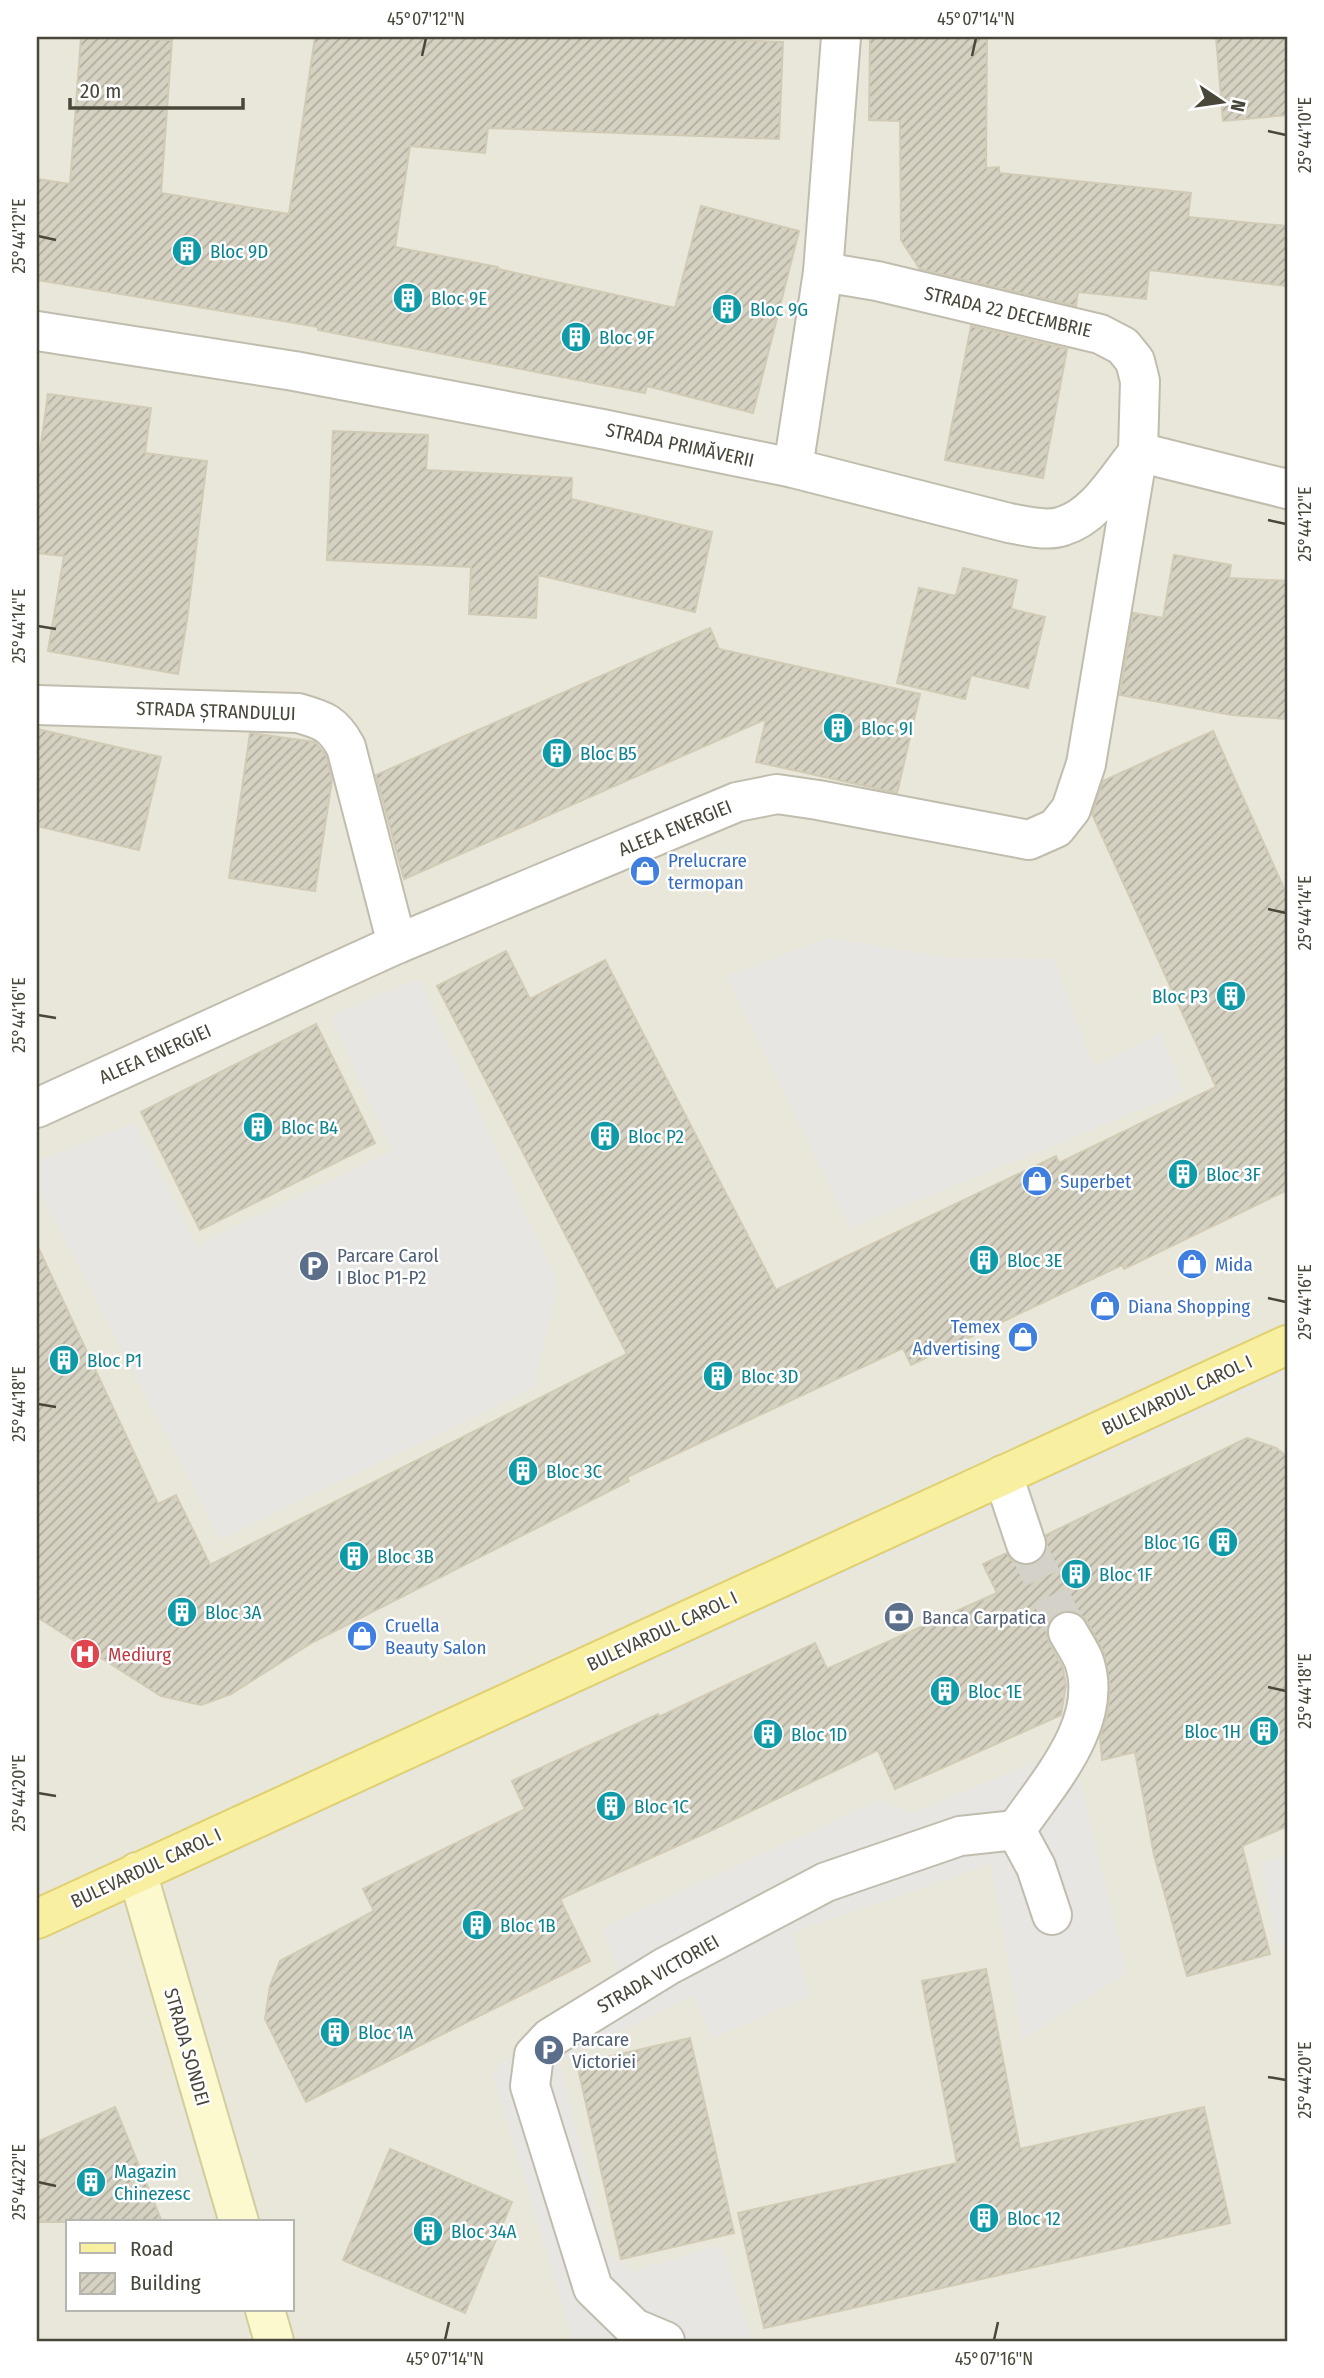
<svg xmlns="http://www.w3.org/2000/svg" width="1324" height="2378" font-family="'Fira Sans Condensed',sans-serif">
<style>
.residential{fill:#e9e7da;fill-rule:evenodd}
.parking{fill:#e7e6e3}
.building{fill:url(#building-hatch);stroke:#d1cbb5;stroke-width:2}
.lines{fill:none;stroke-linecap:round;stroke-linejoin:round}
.street-tunnel{stroke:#d3d1c8;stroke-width:38;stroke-dasharray:38 19;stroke-linecap:butt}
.street-casing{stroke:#c0bdae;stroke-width:42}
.secondary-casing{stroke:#d2cd9e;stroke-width:42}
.primary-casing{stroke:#dfd070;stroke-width:42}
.street{stroke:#fff;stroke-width:38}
.secondary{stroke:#fcf9cf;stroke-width:38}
.primary{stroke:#f9efa0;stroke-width:38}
.ticks{fill:none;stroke:#49463a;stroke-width:2.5}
.labels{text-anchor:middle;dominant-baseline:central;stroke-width:5;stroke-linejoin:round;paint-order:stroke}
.culture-label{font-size:19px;fill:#0d838f;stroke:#fff;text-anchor:start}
.street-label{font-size:19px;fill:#49463a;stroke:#fff}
.shop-label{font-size:19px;fill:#366cbe;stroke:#fff;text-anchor:start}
.service-label{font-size:19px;fill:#4e5e75;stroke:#fff;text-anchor:start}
.health-label{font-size:19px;fill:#be3a42;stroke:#fff;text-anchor:start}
.neatline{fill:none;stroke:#49463a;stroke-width:2.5}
.ticks-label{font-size:18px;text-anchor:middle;fill:#49463a}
</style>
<defs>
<pattern id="building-hatch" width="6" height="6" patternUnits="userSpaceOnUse" patternTransform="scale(1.75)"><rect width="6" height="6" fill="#d6d2c2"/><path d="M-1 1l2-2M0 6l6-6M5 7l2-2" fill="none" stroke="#b0ac9f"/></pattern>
</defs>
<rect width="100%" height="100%" fill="#f5f4ec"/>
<!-- residential -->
<path class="residential" d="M37 37H1287V2341H37ZM68 2222H292V2310H68Z"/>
<!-- parking -->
<g class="parking">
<path d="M827 938 953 958 1054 959 1093 1066 1161 1033 1184 1092 850 1228 726 976Z"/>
<path d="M419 979 558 1284 534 1388 220 1539 37 1187V1161L134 1123 197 1248 212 1238 393 1151 330 1016Z"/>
<path d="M1264 1356 1286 1373 319 1815 298 1798Z"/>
<path d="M1042 1759 1078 1773 1127 1972 1022 2040 991 1864 793 1932 809 1996 713 2038 693 1996 559 2061 607 2254 633 2271 722 2245 751 2336 756 2341H573L492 2072 618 1969 602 1928 880 1800 913 1813Z"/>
<path d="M1287 1856V1945L1277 1947 1260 1862Z"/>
</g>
<!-- building -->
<g class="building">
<path d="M81 37 172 40 161 193 289 214 315 37H656L783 42 779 139 488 128 485 153 410 146 395 247 498 267V269L675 308 701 206 799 231 753 413 647 386 645 393 318 330V327L37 280V179L70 184Z"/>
<path d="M870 37H987L986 168 999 167V173L1191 193 1188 217 1287 226V286L1149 270 1146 299 1078 292 1076 306 920 269 901 240 900 121 869 120Z"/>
<path d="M1216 37H1287V115L1223 121Z"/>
<path d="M971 326 1067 349 1043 478 945 460Z"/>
<path d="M48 394 151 408 145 453 207 461 187 620 178 674 48 651 64 556 37 553V473Z"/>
<path d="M333 431 428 435 426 470 572 478 571 499 712 532 695 612 538 575 536 618 469 614 471 567 327 560Z"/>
<path d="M1174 555 1231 565 1229 578 1287 581V719L1232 715 1120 695 1133 613 1163 618Z"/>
<path d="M963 568 1017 580 1011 609 1045 617 1028 688 971 675 965 699 897 683 919 588 956 596Z"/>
<path d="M710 628 719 649 920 694 897 793 756 762 766 719 404 879 376 775Z"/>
<path d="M37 729 161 757 139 850 37 826Z"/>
<path d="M1213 731 1287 895V1190L1124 1269 1122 1265 911 1365 903 1348 627 1477 629 1481 313 1642 231 1694 201 1705 161 1696 37 1617V1245L158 1504 176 1495 210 1565 627 1354 437 986 506 951 530 999 605 960 776 1290 1056 1156 1059 1163 1216 1087 1092 814 1103 781Z"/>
<path d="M250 733 315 742 326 755 332 780 315 891 229 878Z"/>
<path d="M316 1024 375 1143 200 1230 141 1112Z"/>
<path d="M1247 1438 1276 1448 1287 1457V1826L1242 1846 1270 1954 1187 1976 1154 1855 1135 1752 1102 1760 1100 1737 1108 1712 1110 1685 1104 1653 1087 1621 1078 1613 1067 1610 1057 1613 1050 1620 1046 1631 1049 1643 1063 1668 1066 1685 1061 1715 895 1789 878 1750 710 1831 560 1899 590 1961 306 2102 265 2019 270 1986 280 1961 374 1911 363 1889 525 1809 512 1781 658 1714 659 1717 815 1643 827 1669 997 1593 983 1564 1007 1553 1012 1561 1021 1565 1034 1564 1042 1559 1047 1549 1046 1535Z"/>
<path d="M986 1969 1020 2149 1204 2107 1230 2223 764 2328 738 2213 957 2163 922 1981Z"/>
<path d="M690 2038 734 2233 621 2259 577 2064Z"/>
<path d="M115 2107 162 2222H37V2142Z"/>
<path d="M390 2149 512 2202 465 2313 343 2260Z"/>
</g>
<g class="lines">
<!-- street-tunnel -->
<path class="street-tunnel" d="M1026 1544 1068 1632"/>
<!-- street casing -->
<g class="street-casing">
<g id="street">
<path d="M37 331 294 371 602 429 793 468 1009 523C1025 526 1047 532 1063 526 1096 516 1116 479 1137 454"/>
<path d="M1138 452 1287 489"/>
<path d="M793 468 823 272 841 37"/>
<path d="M37 705 298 713C323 720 333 723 346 747L397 944"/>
<path d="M37 1108 397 944 737 802 777 794 818 800 1029 840 1056 828 1071 809 1086 764 1138 452 1140 381 1135 361 1123 346 1100 334 877 281 823 272"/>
<path d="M1003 1475 1026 1544"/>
<path d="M1016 1830C1048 1783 1105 1722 1084 1661 1080 1651 1073 1641 1068 1632"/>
<path d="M665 2341 634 2328 593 2288 530 2086 534 2055 550 2038 667 1966 826 1882 960 1836 1016 1830 1036 1867 1052 1915"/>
</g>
</g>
<!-- secondary casing -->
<g class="secondary-casing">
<g id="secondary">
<path d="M137 1872 239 2222"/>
<path d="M265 2310 274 2341"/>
</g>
</g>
<!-- primary casing -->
<g class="primary-casing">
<path id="primary" d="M37 1919 1287 1345"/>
</g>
<!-- street -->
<use href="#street" class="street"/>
<!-- secondary -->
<use href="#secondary" class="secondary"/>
<!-- primary -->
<use href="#primary" class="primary"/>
</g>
<!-- ticks -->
<path class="ticks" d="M422 56 426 38M972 56 976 38M1268 131 1286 135M38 236 56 240M1268 520 1286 524M38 626 56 629M1268 909 1286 913M38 1015 56 1018M1268 1298 1286 1302M38 1404 56 1407M1268 1687 1286 1691M38 1793 56 1796M1268 2077 1286 2080M38 2182 56 2186M445 2340 449 2322M994 2340 998 2322"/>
<!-- icons -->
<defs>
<g id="building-disc" transform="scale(1.575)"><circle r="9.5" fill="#0f9aa8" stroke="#fff"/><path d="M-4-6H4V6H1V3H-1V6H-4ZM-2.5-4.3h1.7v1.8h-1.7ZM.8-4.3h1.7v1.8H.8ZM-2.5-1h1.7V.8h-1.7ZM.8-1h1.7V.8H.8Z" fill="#fff"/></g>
<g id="shop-disc" transform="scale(1.575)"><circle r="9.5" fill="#3f7fe0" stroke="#fff"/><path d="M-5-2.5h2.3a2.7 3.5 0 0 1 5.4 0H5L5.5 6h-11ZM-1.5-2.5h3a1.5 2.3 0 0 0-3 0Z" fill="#fff"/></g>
<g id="parking-disc" transform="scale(1.575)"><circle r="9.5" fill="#5c6f8a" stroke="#fff"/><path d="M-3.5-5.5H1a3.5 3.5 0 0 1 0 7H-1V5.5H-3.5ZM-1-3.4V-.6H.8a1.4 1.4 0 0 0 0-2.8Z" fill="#fff"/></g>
<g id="bank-disc" transform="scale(1.575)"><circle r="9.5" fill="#5c6f8a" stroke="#fff"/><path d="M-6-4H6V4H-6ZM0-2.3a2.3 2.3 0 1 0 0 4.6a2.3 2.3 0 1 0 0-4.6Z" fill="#fff"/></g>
<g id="hospital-disc" transform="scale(1.575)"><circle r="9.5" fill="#e0444e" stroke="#fff"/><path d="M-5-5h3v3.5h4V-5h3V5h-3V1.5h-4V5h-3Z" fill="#fff"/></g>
</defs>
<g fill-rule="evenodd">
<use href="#building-disc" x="187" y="251"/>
<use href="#building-disc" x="408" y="298"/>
<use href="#building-disc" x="727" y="309"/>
<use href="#building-disc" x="576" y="337"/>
<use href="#building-disc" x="838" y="728"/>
<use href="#building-disc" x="557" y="753"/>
<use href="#shop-disc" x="645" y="871"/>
<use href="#building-disc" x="1231" y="996"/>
<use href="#building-disc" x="258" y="1127"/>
<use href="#building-disc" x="605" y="1136"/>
<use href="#building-disc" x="1183" y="1174"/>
<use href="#shop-disc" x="1037" y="1181"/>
<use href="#building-disc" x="984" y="1260"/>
<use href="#shop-disc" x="1192" y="1264"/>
<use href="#parking-disc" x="314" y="1266"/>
<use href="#shop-disc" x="1105" y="1306"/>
<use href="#shop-disc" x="1023" y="1337"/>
<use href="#building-disc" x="64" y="1360"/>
<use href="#building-disc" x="718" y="1376"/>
<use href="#building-disc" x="523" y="1471"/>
<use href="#building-disc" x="1223" y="1542"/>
<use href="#building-disc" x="354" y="1556"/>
<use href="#building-disc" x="1076" y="1574"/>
<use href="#building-disc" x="182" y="1612"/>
<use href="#bank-disc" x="899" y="1617"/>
<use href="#shop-disc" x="362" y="1636"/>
<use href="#hospital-disc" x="85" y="1654"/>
<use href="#building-disc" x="945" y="1691"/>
<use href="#building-disc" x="1264" y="1731"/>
<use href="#building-disc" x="768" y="1734"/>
<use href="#building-disc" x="611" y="1806"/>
<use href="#building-disc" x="477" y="1925"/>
<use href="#building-disc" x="335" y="2032"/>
<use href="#parking-disc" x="549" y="2050"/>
<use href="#building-disc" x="91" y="2182"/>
<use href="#building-disc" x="984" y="2218"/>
<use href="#building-disc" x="428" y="2231"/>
</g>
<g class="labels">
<!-- culture labels -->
<g class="culture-label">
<text x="210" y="251">Bloc 9D</text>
<text x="431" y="298">Bloc 9E</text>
<text x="750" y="309">Bloc 9G</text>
<text x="599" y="337">Bloc 9F</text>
<text x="861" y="728">Bloc 9I</text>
<text x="580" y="753">Bloc B5</text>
<text x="1208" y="996" text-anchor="end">Bloc P3</text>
<text x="281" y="1127">Bloc B4</text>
<text x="628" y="1136">Bloc P2</text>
<text x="1206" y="1174">Bloc 3F</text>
<text x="1007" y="1260">Bloc 3E</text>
<text x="87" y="1360">Bloc P1</text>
<text x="741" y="1376">Bloc 3D</text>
<text x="546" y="1471">Bloc 3C</text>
<text x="1200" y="1542" text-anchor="end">Bloc 1G</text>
<text x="377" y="1556">Bloc 3B</text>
<text x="1099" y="1574">Bloc 1F</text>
<text x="205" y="1612">Bloc 3A</text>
<text x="968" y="1691">Bloc 1E</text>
<text x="1241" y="1731" text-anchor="end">Bloc 1H</text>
<text x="791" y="1734">Bloc 1D</text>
<text x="634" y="1806">Bloc 1C</text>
<text x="500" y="1925">Bloc 1B</text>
<text x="358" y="2032">Bloc 1A</text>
<text x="114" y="2171">Magazin<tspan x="114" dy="22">Chinezesc</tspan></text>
<text x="1007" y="2218">Bloc 12</text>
<text x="451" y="2231">Bloc 34A</text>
</g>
<!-- street labels -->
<g class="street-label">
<text transform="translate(1008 312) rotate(13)">STRADA 22 DECEMBRIE</text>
<text transform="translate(680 445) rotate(12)">STRADA PRIMĂVERII</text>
<text transform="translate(216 711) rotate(2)">STRADA ȘTRANDULUI</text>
<text transform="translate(675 828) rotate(-22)">ALEEA ENERGIEI</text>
<text transform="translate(155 1054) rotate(-24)">ALEEA ENERGIEI</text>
<text transform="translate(1177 1395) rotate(-25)">BULEVARDUL CAROL I</text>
<text transform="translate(662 1631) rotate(-25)">BULEVARDUL CAROL I</text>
<text transform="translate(146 1868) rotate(-25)">BULEVARDUL CAROL I</text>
<text transform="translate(658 1974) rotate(-30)">STRADA VICTORIEI</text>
<text transform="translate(187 2047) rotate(74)">STRADA SONDEI</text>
</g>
<!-- shop labels -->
<g class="shop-label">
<text x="668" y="860">Prelucrare<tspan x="668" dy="22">termopan</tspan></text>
<text x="1060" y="1181">Superbet</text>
<text x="1215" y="1264">Mida</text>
<text x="1128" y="1306">Diana Shopping</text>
<text x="1000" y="1326" text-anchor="end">Temex<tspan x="1000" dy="22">Advertising</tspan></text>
<text x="385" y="1625">Cruella<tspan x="385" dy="22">Beauty Salon</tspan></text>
</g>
<!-- service labels -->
<g class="service-label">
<text x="337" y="1255">Parcare Carol<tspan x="337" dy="22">I Bloc P1-P2</tspan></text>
<text x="922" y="1617">Banca Carpatica</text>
<text x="572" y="2039">Parcare<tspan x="572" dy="22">Victoriei</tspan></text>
</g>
<!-- health labels -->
<g class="health-label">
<text x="108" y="1654">Mediurg</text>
</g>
</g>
<!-- border -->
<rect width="1324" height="2378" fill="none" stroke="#ffffff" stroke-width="77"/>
<!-- legend -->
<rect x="66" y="2220" width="228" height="91" fill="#ffffff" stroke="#b6b5b0" stroke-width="2"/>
<rect x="80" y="2243" width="35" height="10" fill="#f9efa0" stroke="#b6b5b0" stroke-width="2"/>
<text x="130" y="2256" font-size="21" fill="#49463a">Road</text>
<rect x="80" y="2273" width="35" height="21" fill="url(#building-hatch)" stroke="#b6b5b0" stroke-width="2"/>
<text x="130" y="2290" font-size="21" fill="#49463a">Building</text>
<!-- north arrow -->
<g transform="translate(1222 102) rotate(103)" stroke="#ffffff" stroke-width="5" paint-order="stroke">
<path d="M0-5L12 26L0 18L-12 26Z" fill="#49463a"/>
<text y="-10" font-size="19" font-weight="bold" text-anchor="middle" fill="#49463a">N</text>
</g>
<!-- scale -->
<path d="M70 98v10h173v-10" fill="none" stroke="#49463a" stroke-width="3.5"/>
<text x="80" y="98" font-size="21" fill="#49463a" stroke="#ffffff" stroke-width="5" paint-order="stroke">20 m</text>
<rect x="38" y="38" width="1248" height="2302" class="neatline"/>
<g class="ticks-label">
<text x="426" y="25">45°07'12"N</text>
<text x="976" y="25">45°07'14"N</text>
<text transform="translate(1305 135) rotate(-90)" y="6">25°44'10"E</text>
<text transform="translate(19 236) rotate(-90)" y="6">25°44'12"E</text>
<text transform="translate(1305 524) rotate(-90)" y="6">25°44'12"E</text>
<text transform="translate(19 626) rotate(-90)" y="6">25°44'14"E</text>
<text transform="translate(1305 913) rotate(-90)" y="6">25°44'14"E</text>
<text transform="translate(19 1015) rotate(-90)" y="6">25°44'16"E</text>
<text transform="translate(1305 1302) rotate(-90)" y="6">25°44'16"E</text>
<text transform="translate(19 1404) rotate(-90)" y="6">25°44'18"E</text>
<text transform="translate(1305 1691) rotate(-90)" y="6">25°44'18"E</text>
<text transform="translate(19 1793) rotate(-90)" y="6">25°44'20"E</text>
<text transform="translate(1305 2080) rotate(-90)" y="6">25°44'20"E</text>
<text transform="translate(19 2182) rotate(-90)" y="6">25°44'22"E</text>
<text x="445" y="2365">45°07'14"N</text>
<text x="994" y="2365">45°07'16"N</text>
</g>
</svg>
